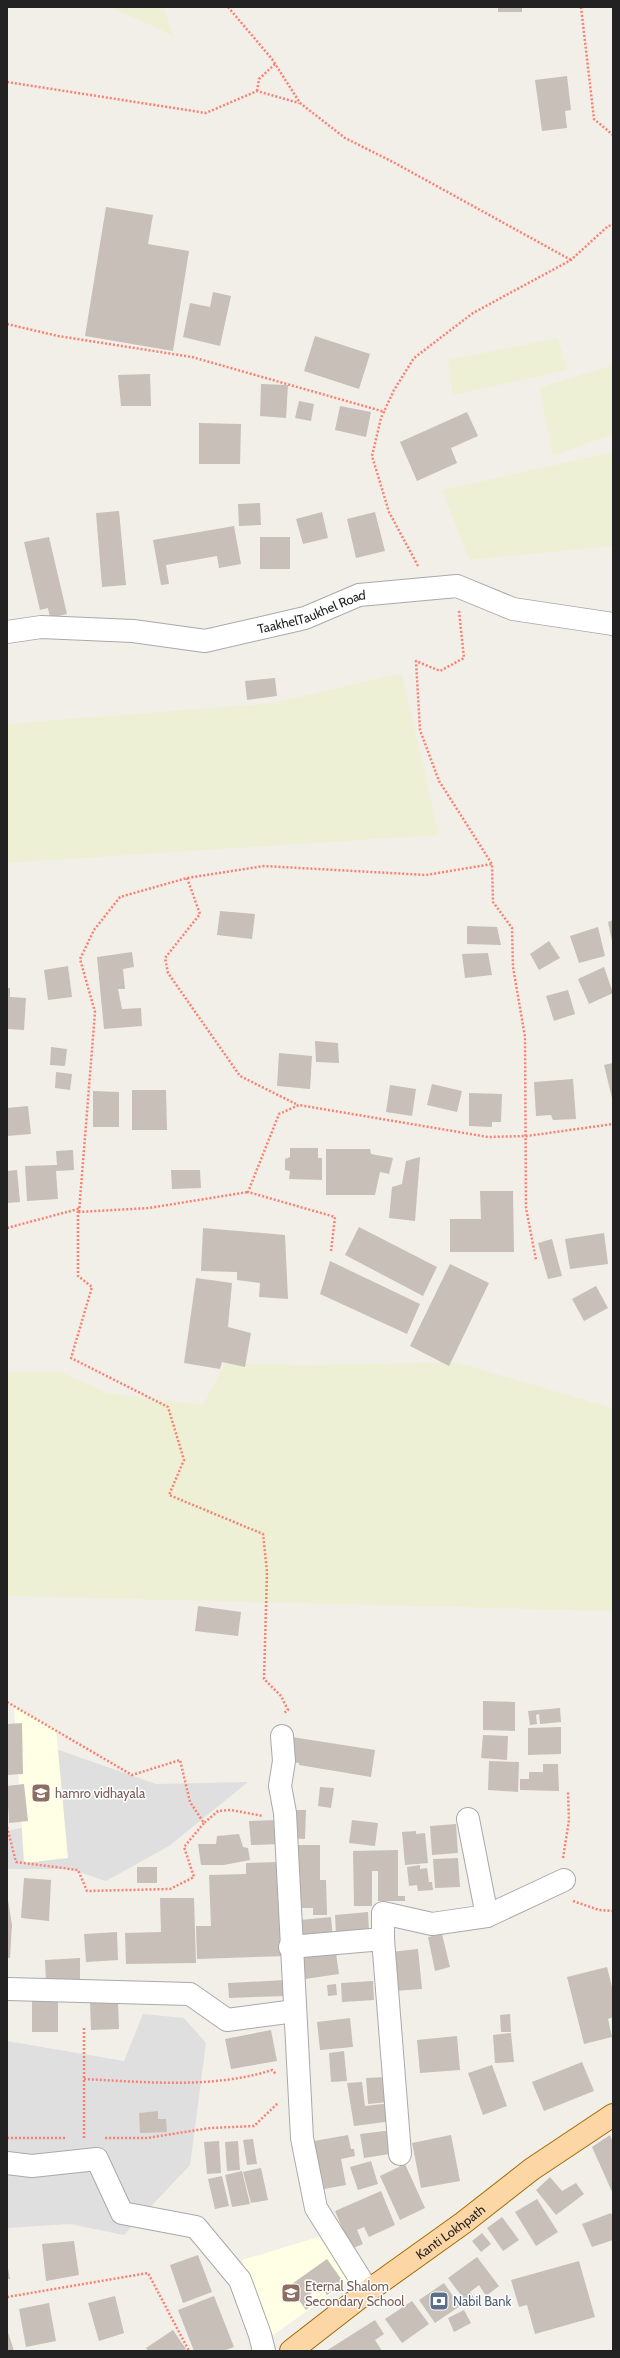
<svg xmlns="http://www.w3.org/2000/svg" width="620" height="2358" font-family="Cabin,sans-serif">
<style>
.residential{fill:#e0dfdf}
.education{fill:#ffffe5}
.farmland{fill:#eef0d5}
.building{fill:#c7bfb8}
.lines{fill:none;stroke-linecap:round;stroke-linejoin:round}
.street-casing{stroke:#a9a9a9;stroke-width:24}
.primary-casing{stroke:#a06b00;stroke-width:24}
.path{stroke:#fa8072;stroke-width:2.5;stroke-dasharray:2 2;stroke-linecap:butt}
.street{stroke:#fff;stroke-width:22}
.primary{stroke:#fcd6a4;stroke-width:22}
.labels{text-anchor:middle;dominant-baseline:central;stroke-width:3;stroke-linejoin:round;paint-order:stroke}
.street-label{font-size:13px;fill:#222;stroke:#fff}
.education-label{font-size:13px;fill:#785e54;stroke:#fff;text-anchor:start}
.service-label{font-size:13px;fill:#4e5e75;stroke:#fff;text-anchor:start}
</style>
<rect width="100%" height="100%" fill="#f2efe9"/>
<!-- residential -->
<g class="residential">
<path d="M47 1746 156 1784 248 1782 169 1846 106 1881 70 1869H7V1831L43 1823Z"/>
<path d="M143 2014 184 2018 206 2043 190 2165 124 2235 70 2224 7 2228V2041L124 2061Z"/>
</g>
<!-- education -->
<g class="education">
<path d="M14 1705 56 1729 68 1858 24 1863Z"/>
<path d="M322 2236 348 2282 273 2335 251 2304 242 2260Z"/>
</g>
<!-- farmland -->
<g class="farmland">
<path d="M110 7H163L174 36Z"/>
<path d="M558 338 567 370 453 395 448 360Z"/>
<path d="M613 365V434L553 456 539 388Z"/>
<path d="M613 452V546L469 560 442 490Z"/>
<path d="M402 673 439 835 7 863V724L273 703Z"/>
<path d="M455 1362 613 1408V1611L7 1596V1372H60L108 1393 203 1405 225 1363 303 1365Z"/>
</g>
<!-- building -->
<g class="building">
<rect x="498" y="7" width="24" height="5"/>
<path d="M567 76 571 110 565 111 567 128 542 131 535 80Z"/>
<path d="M106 207 153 215 148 244 189 251 173 351 85 336Z"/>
<path d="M213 292 231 296 220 346 183 337 190 303 210 307Z"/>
<path d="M315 336 370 354 359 389 304 371Z"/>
<path d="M150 374 151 406H121L118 375Z"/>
<path d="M261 384 288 385 286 418 260 416Z"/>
<path d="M299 401 314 404 311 421 295 418Z"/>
<path d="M340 406 371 412 366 437 335 430Z"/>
<path d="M467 412 478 436 451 448 457 463 417 481 400 442Z"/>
<path d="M199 423 241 424 240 464H199Z"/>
<path d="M260 503 261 525 239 526 238 504Z"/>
<path d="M119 511 126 585 102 587 96 513Z"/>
<path d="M322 512 328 538 303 544 296 519Z"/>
<path d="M375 512 385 551 356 558 347 519Z"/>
<path d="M234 526 241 564 219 568 217 556 166 565 169 584 161 585 153 540Z"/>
<path d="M49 537 67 614 50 618 48 608 40 610 24 542Z"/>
<rect x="260" y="537" width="30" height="32"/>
<path d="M275 678 277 696 247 700 245 681Z"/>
<path d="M220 911 255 914 252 939 217 935Z"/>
<path d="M613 920V941H612L608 922Z"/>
<path d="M467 926 497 927 501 945 467 944Z"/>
<path d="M598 927 605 956 579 963 570 936Z"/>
<path d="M549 941 560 958 539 970 530 954Z"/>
<path d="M132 952 134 967 123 969 125 989H118L122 1009 141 1008 142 1026 104 1029 97 957Z"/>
<path d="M488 953 492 975 465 978 462 954Z"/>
<path d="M68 966 72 997 48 1000 44 970Z"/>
<path d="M604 967 613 993 589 1004 578 979Z"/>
<path d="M7 988H10V997L26 998 24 1030 7 1029Z"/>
<path d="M568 990 575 1014 554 1021 546 996Z"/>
<path d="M315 1041 338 1043 339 1063 316 1062Z"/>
<path d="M51 1047 67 1049 65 1066 50 1065Z"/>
<path d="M279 1053 312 1056 310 1089 277 1086Z"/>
<path d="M613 1063V1098H612L604 1065Z"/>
<path d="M56 1072 72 1074 70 1090 55 1088Z"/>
<path d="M573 1079 576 1119 553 1120 551 1115 536 1116 534 1082Z"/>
<path d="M432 1084 462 1091 457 1112 427 1105Z"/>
<path d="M390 1085 416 1089 412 1116 386 1112Z"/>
<path d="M132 1090H166L167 1130H132Z"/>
<path d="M93 1091 119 1092V1127H93Z"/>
<path d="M469 1093 502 1094 501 1122H492V1127L469 1126Z"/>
<path d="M28 1106 31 1134 7 1136V1108Z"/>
<path d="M290 1148H318V1158H322V1180L289 1179 290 1171 285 1170V1159L290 1157Z"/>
<path d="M326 1149H370L371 1154 393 1158 389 1174 380 1172 375 1195H326Z"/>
<path d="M73 1150 74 1170 56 1171 58 1199 27 1201 25 1166 57 1165 56 1151Z"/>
<path d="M420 1157 415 1221 389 1218 392 1187 402 1184 406 1161Z"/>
<path d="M17 1170 20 1202 7 1203V1171Z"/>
<path d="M171 1170H200L201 1188 172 1189Z"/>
<path d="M480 1191H513L514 1252H450V1219H481Z"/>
<path d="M359 1227 437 1267 423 1296 345 1255Z"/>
<path d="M203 1228 285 1235 288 1299 259 1297 260 1283 237 1280V1272L201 1271Z"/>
<path d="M604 1233 608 1264 570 1269 565 1239Z"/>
<path d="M552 1239 562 1276 548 1279 538 1243Z"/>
<path d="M330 1261 420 1304 407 1334 320 1294Z"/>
<path d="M450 1264 489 1283 449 1366 410 1346Z"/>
<path d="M196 1278 232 1283 228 1327 251 1333 245 1367 222 1362 220 1369 184 1363Z"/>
<path d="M596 1286 608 1308 584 1321 572 1299Z"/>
<path d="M198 1606 241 1612 238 1636 195 1631Z"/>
<path d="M483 1701 515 1702V1731L483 1730Z"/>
<path d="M560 1708 561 1722 540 1724 539 1714 536 1715 537 1724 530 1725 528 1711Z"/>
<path d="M22 1723 23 1774 7 1775V1724Z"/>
<path d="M561 1727V1754L528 1755V1728Z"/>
<path d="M483 1735 508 1736 507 1760 481 1758Z"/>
<path d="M292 1737 375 1750 371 1777 299 1765V1763L289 1762Z"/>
<path d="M489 1761 519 1762 518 1792 488 1790Z"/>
<path d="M543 1764H558L559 1791 520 1790V1779H529V1772H543Z"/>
<path d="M24 1784 28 1821 9 1823 7 1786Z"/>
<path d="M320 1787 334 1788 331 1808 318 1806Z"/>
<path d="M288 1810H306L305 1839 288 1838Z"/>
<path d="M281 1820 282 1844 251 1845 249 1821Z"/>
<path d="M352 1820 378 1823 375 1846 349 1843Z"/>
<path d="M456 1824 458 1853 432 1855 430 1826Z"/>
<path d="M416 1831V1834L425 1833 428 1863 405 1865 402 1832Z"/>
<path d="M239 1834 243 1847 248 1848 250 1860 224 1865H201L198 1844H216L217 1836Z"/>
<path d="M295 1845H320V1880H326L327 1915H313V1908H295Z"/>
<path d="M398 1850V1896H405V1901H378V1871H372V1906H354L353 1851Z"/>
<path d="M458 1858 460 1887 435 1888 433 1859Z"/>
<path d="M278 1862 288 1956 197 1959 196 1926H211L209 1875 246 1874V1863Z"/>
<path d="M420 1865V1869L427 1868 429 1882H432L433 1890 418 1891 417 1885 409 1886 407 1867Z"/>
<rect x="137" y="1867" width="20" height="16"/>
<path d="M24 1878 51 1880 49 1921 21 1918Z"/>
<path d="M160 1898H194L196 1963 126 1964 125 1933 161 1932Z"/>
<path d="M8 1900 12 1925 10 1958H7Z"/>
<path d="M368 1912 369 1932 336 1935 335 1915Z"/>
<path d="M331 1917 333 1939 301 1941 300 1920Z"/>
<path d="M117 1932 118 1960 86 1962 84 1934Z"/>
<path d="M442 1934 450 1967 435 1971 428 1937Z"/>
<path d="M335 1946 339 1974 305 1979 302 1950Z"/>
<path d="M418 1949 422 1989 395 1991 391 1952Z"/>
<path d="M80 1958V1980L46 1982 45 1960Z"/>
<path d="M607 1967 613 1991V2017L608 2019 612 2037 584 2044 567 1977Z"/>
<path d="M285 1980 286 1996 229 1998 228 1983Z"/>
<path d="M373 1981 374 2000 342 2002 341 1983Z"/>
<path d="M336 1984 337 1995 328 1996 327 1985Z"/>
<path d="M32 2000 58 2001V2032H32Z"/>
<path d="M90 2001H118L119 2029 91 2030Z"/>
<path d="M510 2014 511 2032H501L500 2015Z"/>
<path d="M350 2018 353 2047 320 2050 317 2022Z"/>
<path d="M271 2030 277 2061 231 2069 225 2039Z"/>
<path d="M511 2033 514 2062 495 2063 493 2035Z"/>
<path d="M457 2036 460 2070 420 2073 417 2040Z"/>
<path d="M344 2051 347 2081 331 2082 329 2053Z"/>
<path d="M582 2062 594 2091 544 2111 532 2082Z"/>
<path d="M492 2065 507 2106 483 2115 468 2073Z"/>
<path d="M387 2077 389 2102 368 2104 366 2078Z"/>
<path d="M362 2082 365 2106 391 2103 393 2121 354 2126 347 2083Z"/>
<path d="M158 2111V2119H166L167 2132 140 2133 139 2113Z"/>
<path d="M392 2130 396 2153 364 2158 360 2134Z"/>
<path d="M348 2135 351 2149H354L355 2156 341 2159 346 2185 324 2189 314 2141Z"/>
<path d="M451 2135 460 2181 421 2188 412 2143Z"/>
<path d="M610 2135 613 2143V2194L592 2147Z"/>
<path d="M253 2139 257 2164 247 2165 243 2140Z"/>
<path d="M219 2141 221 2173 207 2174 204 2142Z"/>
<path d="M238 2141 240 2170 227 2171 225 2142Z"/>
<path d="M371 2161 378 2184 358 2190 350 2167Z"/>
<path d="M405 2164 425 2208 400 2220 380 2176Z"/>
<path d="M261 2168 268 2200 251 2203 243 2172Z"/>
<path d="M242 2171 250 2204 232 2207 225 2175Z"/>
<path d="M222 2176 229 2206 215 2209 208 2179Z"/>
<path d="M550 2177 562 2191 576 2183 584 2194 556 2215 536 2190Z"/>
<path d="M381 2191 395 2225 369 2237 364 2227 357 2230 363 2244 351 2249 335 2211Z"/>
<path d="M537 2199 558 2232 536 2246 515 2212Z"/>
<path d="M611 2213 613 2217V2240L592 2247 582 2224Z"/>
<path d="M502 2217 519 2240 503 2251 487 2228Z"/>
<path d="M482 2233 491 2244 481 2252 472 2241Z"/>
<path d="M74 2241 79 2275 46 2281 42 2244Z"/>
<path d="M198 2255 212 2292 183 2303 170 2265Z"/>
<path d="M477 2257 499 2286 486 2296 479 2285 470 2292 477 2302 470 2307 448 2278Z"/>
<path d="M327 2259 344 2283 327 2295 321 2286 310 2294 316 2302 306 2310 289 2286Z"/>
<path d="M579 2261 595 2317 535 2334 527 2305 519 2307 511 2280Z"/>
<path d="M7 2263 10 2279H7Z"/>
<path d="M444 2283 460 2306 435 2323 419 2300Z"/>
<path d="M115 2296 124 2333 99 2341 88 2303Z"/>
<path d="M214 2296 234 2347 223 2351H194L178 2310Z"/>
<path d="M412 2301 429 2324 402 2343 385 2319Z"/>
<path d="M49 2303 56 2341 26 2347 19 2309Z"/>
<path d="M464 2310 471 2323 454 2332 448 2318Z"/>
<path d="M375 2320 384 2334 375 2340 382 2351H326Z"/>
<path d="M7 2329 14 2351H7Z"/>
<path d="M173 2330 186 2349 183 2351H148L146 2348Z"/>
</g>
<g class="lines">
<!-- street casing -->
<g class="street-casing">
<g id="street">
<path id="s1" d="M7 632 41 627 133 631 205 641 305 618 359 595 457 586 513 609 613 624"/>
<path d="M282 1736 284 1761 280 1786 285 1813 302 2138 316 2208 368 2291"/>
<path d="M468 1819 487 1916"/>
<path d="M290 1947 383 1939"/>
<path d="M8 1989 190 1994 227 2020 295 2011"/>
<path d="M400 2154 383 1939V1913L432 1924 487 1916 564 1880"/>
<path d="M7 2163 32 2166 97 2159 122 2213 196 2227 240 2280 260 2335 264 2351"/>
</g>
</g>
<!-- primary casing -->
<g class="primary-casing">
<g id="primary">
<path id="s2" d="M291 2351 368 2291 463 2223 532 2169 613 2115"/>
</g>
</g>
<!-- path -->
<g class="path">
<path d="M228 7 272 59 300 103 345 138 393 162 571 260"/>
<path d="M581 7 594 119 613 135"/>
<path d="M7 82 206 113 257 91 299 103"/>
<path d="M257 91 259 79 275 64"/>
<path d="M7 324 58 336 192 357 385 412"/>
<path d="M418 566 389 512 372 456 381 418 394 390 414 358 473 313 571 260 608 226 613 225"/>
<path d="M459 611 464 658 440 671 416 661 420 730 439 781 492 864 493 902 512 928 513 967 525 1037 526 1208 536 1260"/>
<path d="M187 878 200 914 165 958 168 973 240 1076 298 1105"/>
<path d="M78 1211V1276L92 1287 71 1358 168 1407 184 1460 169 1495 263 1534 267 1572 264 1679 281 1696 288 1710 284 1713"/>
<path d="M79 1212 95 1012 80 959 94 930 120 897 187 878 264 866 426 875 492 864"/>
<path d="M7 1228 78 1209 79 1212 149 1208 248 1192"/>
<path d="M331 1251 335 1217 248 1192 279 1114 299 1105 488 1137 527 1136 613 1124"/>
<path d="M7 1702 132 1775 180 1760 190 1802 204 1823 218 1811 231 1810 263 1816"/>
<path d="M7 1827 16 1862 78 1870 87 1891 170 1889 194 1877 184 1847 204 1823"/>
<path d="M563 1858 569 1820 568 1792"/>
<path d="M573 1901 599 1910 613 1911"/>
<path d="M84 2028V2138"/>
<path d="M84 2079C145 2082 213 2089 272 2070L276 2074"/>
<path d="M7 2138H66"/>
<path d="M105 2138H147L210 2128 254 2126 278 2103"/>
<path d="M7 2297 148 2273 189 2351"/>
</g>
<!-- street -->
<use href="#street" class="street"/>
<!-- primary -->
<use href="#primary" class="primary"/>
</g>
<!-- icons -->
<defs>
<g id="school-square" transform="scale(1)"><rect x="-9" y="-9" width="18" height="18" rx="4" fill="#8d6e63" stroke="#fff"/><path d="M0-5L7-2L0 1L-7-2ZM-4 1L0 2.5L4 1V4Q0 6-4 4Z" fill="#fff"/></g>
<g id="bank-square" transform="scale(1)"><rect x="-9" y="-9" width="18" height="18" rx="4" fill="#5c6f8a" stroke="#fff"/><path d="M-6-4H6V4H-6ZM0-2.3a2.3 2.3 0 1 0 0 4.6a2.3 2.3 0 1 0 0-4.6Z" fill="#fff"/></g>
</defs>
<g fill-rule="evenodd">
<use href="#school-square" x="41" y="1793"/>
<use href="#school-square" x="291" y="2293"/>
<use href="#bank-square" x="439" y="2301"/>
</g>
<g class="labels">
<!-- street labels -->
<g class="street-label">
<text stroke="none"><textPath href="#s1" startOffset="310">TaakhelTaukhel Road</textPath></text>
<text stroke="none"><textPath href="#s2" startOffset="199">Kanti Lokhpath</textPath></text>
</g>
<!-- education labels -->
<g class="education-label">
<text x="55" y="1793">hamro vidhayala</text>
<text x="305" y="2286">Eternal Shalom<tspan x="305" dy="15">Secondary School</tspan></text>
</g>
<!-- service labels -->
<g class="service-label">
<text x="453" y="2301">Nabil Bank</text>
</g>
</g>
<!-- border -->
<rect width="620" height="2358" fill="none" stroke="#222222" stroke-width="16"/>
</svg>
